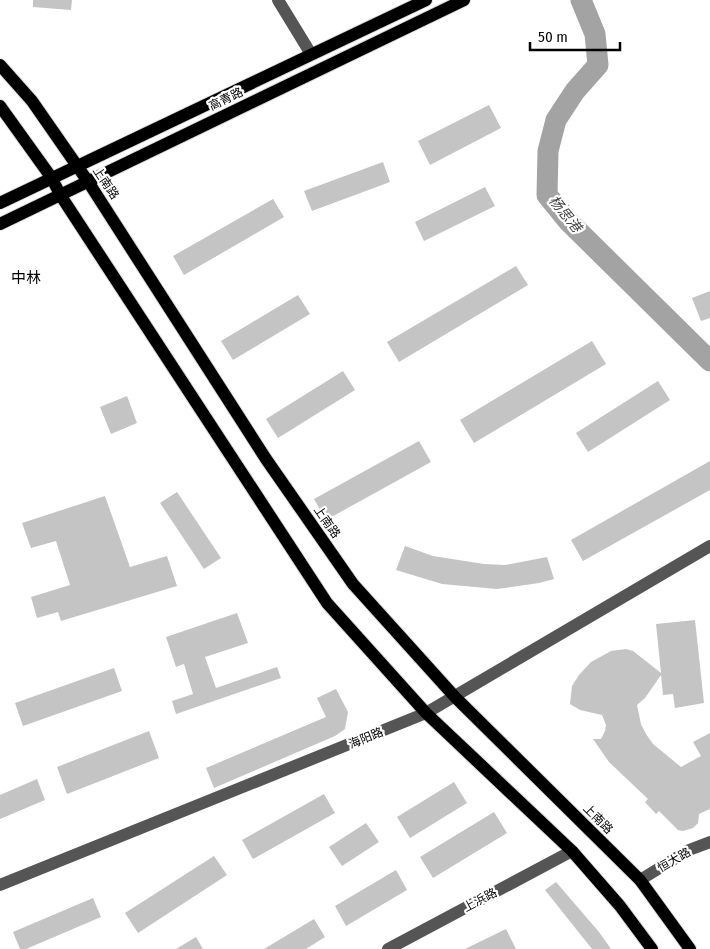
<svg xmlns="http://www.w3.org/2000/svg" width="710" height="949" font-family="'Fira Sans Condensed','Noto Sans SC',sans-serif">
<style>
.lines{fill:none;stroke-linecap:round;stroke-linejoin:round}
.river{stroke:#a3a3a3;stroke-width:21}
.building{fill:#c4c4c4}
.major-casing{stroke:#dbdbdb;stroke-width:14}
.minor{stroke:#555;stroke-width:12}
.major{stroke:#000;stroke-width:12}
.labels{text-anchor:middle;dominant-baseline:central;stroke-width:4.5;stroke-linejoin:round;paint-order:stroke}
.street-label{font-size:12px;fill:#000;stroke:#fff}
.water-label{font-size:14px;font-style:italic;fill:#444;stroke:#fff}
.quarter-label{font-size:15px;fill:#000;stroke:#fff}
</style>
<rect width="100%" height="100%" fill="#fff"/>
<g class="lines">
<!-- river -->
<path class="river" d="M581 0 595 34 598 65 575 91 556 120 548 151 547 195 569 222 710 361"/>
</g>
<!-- building -->
<g class="building">
<path d="M33 0H72L71 10 33 7Z"/>
<path d="M489 105 501 128 430 165 418 141Z"/>
<path d="M383 162 390 182 312 211 304 191Z"/>
<path d="M485 187 495 206 424 241 415 222Z"/>
<path d="M273 199 284 217 184 275 173 256Z"/>
<path d="M516 266 528 285 399 362 387 342Z"/>
<path d="M710 291V318L701 321 692 298Z"/>
<path d="M298 295 310 314 233 360 221 341Z"/>
<path d="M592 341 606 364 474 443 460 420Z"/>
<path d="M343 371 355 390 278 438 266 419Z"/>
<path d="M658 381 670 400 588 452 576 433Z"/>
<path d="M127 396 137 423 111 434 100 407Z"/>
<path d="M419 441 431 462 326 520 314 499Z"/>
<path d="M710 461V490L583 561 571 540Z"/>
<path d="M177 492 221 558 204 569 160 503Z"/>
<path d="M105 496 130 567 167 556 177 586 61 621 58 612 37 618 31 597 70 585 56 541 31 548 22 523Z"/>
<path d="M405 546 433 556 484 564 505 565 547 557 554 579 539 583 497 589 442 584 396 570Z"/>
<path d="M237 613 248 643 205 657 216 688 277 667 281 678 176 714 172 701 193 694 184 664 176 667 166 637Z"/>
<path d="M695 620 704 703 675 708 673 694 663 695 661 675 645 698 637 705 641 724 646 734 653 744 681 767 701 756 693 742 710 733V809L699 814 698 823 693 828 683 831 678 830 659 811 656 814 645 802 648 799 609 762 593 739H601L605 731 606 725 602 715 580 710 570 704 572 686 579 675 591 662 611 651 626 649 633 651 661 673 656 624Z"/>
<path d="M114 668 122 691 23 726 15 703Z"/>
<path d="M336 689 348 712 345 729 335 736 214 788 206 768 326 717 317 698Z"/>
<path d="M149 731 159 758 67 794 57 767Z"/>
<path d="M37 779 45 800 0 819V795Z"/>
<path d="M454 782 467 803 410 838 397 817Z"/>
<path d="M324 794 335 813 253 859 242 840Z"/>
<path d="M494 812 507 833 433 878 420 857Z"/>
<path d="M366 823 379 842 342 866 329 847Z"/>
<path d="M214 856 227 875 138 933 125 913Z"/>
<path d="M396 870 407 890 346 926 335 906Z"/>
<path d="M556 882 599 932 611 949H592L545 890Z"/>
<path d="M93 898 101 917 26 949H20L13 932Z"/>
<path d="M314 919 325 937 306 949H264Z"/>
<path d="M506 929 516 949H465Z"/>
<path d="M196 937 203 949H176Z"/>
</g>
<g class="lines">
<!-- major casing -->
<g class="major-casing">
<g id="major">
<path d="M0 65 32 101 89 183 266 459 353 584 455 697 640 880 690 949"/>
<path d="M0 106 51 177 61 196 327 603 426 713 572 851 620 906 652 949"/>
<path d="M0 203 426 0"/>
<path d="M0 224 464 0"/>
</g>
</g>
<!-- minor -->
<g class="minor">
<path d="M278 0 311 54"/>
<path d="M640 880 689 850 710 842"/>
<path d="M0 885 426 713 710 546"/>
<path d="M388 949 572 851"/>
</g>
<!-- major -->
<use href="#major" class="major"/>
</g>
<g class="labels">
<!-- street labels -->
<g class="street-label">
<text transform="translate(226 99) rotate(-26)">高青路</text>
<text transform="translate(106 183) rotate(56)">上南路</text>
<text transform="translate(327 522) rotate(55)">上南路</text>
<text transform="translate(366 738) rotate(-22)">海阳路</text>
<text transform="translate(598 819) rotate(45)">上南路</text>
<text transform="translate(674 860) rotate(-30)">恒大路</text>
<text transform="translate(480 900) rotate(-28)">上浜路</text>
</g>
<!-- water labels -->
<g class="water-label">
<text transform="translate(565 214) rotate(51)">杨思港</text>
</g>
<!-- quarter labels -->
<g class="quarter-label">
<text x="26" y="278">中林</text>
</g>
</g>
<!-- scale -->
<path d="M530 42v8h90v-8" fill="none" stroke="#000000" stroke-width="2.5"/>
<text x="538" y="42" font-size="15" fill="#000000" stroke="#ffffff" stroke-width="4" paint-order="stroke">50 m</text>
</svg>
